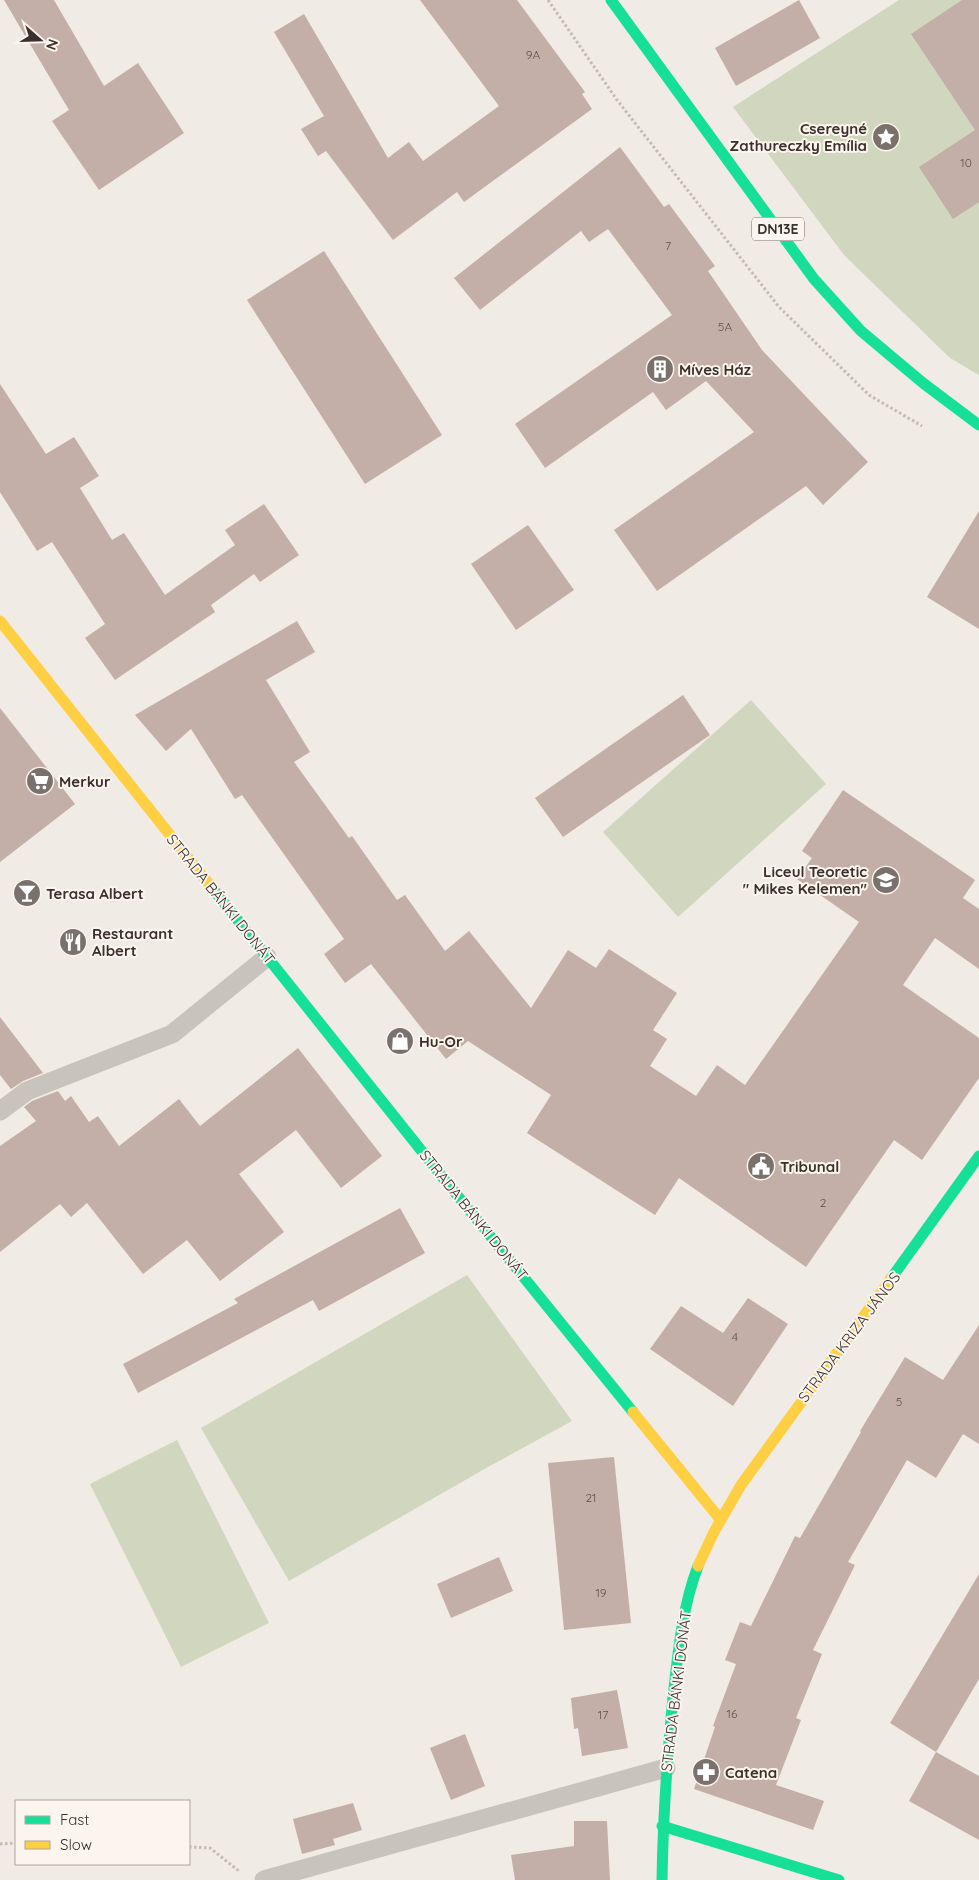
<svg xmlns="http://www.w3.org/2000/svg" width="979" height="1880" font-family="Quicksand,sans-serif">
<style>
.green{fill:#d1d6bf}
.building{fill:#c3afa7}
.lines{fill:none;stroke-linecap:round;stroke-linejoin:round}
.path{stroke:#c2bbb6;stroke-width:3;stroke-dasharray:2.5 2.5;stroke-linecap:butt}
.lane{stroke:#c9c3be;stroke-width:19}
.fast{stroke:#16e098;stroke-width:11}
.slow{stroke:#ffcf43;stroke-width:11}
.labels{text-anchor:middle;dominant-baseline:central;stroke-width:4;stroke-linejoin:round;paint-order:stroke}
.number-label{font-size:12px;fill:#5d504a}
.shield{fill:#fbf5ee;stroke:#756b66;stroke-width:1}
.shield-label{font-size:14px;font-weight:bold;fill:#3b302b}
.poi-label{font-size:15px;font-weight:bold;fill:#3b302b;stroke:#fbf5ee;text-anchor:start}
.street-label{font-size:15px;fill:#3b302b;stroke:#fbf5ee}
</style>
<rect width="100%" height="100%" fill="#f0ebe5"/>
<!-- green -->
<g class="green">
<path d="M899 0H979V375L950 358 844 255 733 107Z"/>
<path d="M751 700 826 784 678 917 603 832Z"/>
<path d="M467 1275 572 1421 488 1467 289 1581 201 1428Z"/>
<path d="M177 1440 269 1623 181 1667 90 1484Z"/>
</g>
<!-- building -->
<g class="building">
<path d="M4 0H54L104 86 138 63 184 133 99 190 52 121 69 110Z"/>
<path d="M420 0H517L585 92 582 94 592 109 464 202 457 192 393 240 326 151 318 156 301 129 324 116 274 32 304 14 388 158 409 142 423 161 499 106Z"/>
<path d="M799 0 820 38 736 86 715 48Z"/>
<path d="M962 0H979V202L953 219 919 167 975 130 911 34Z"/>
<path d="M620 147 664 207 669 204 715 266 708 271 762 350 868 462 823 505 806 486 657 591 614 530 754 432 706 381 666 410 653 392 545 468 515 424 672 315 608 229 589 242 581 231 480 310 454 278Z"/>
<path d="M324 251 442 435 365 484 247 300Z"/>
<path d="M0 384 46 454 74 437 99 476 80 488 112 540 124 533 165 595 235 545 225 530 264 504 299 555 260 582 254 574 211 605 215 612 115 680 85 638 105 624 52 542 37 551 0 492Z"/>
<path d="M979 511V629L927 597Z"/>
<path d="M528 525 574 590 516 630 471 564Z"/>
<path d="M297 621 315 652 266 680 310 752 294 762 349 838 352 836 397 900 405 895 445 951 469 931 531 1008 568 950 596 968 609 949 677 993 653 1030 667 1039 650 1066 696 1096 717 1065 745 1085 859 922 797 879 812 858 802 851 843 790 975 880 963 898 979 909V969L935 938 903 985 979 1038V1078L922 1160 894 1140 806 1267 679 1178 655 1215 527 1133 551 1095 468 1041 446 1059 371 964 345 983 324 954 344 939 242 795 235 799 191 729 166 751 135 715Z"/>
<path d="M683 695 710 735 563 837 535 798Z"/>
<path d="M0 708 75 804 0 862Z"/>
<path d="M0 1017 43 1073 23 1081 11 1089 0 1075Z"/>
<path d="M298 1048 382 1156 341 1188 296 1130 239 1174 284 1232 220 1281 187 1240 143 1274 87 1203 71 1217 60 1204 0 1252V1146L36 1121 24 1107 32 1101 58 1091 65 1101 71 1096 89 1122 98 1116 119 1146 179 1099 200 1126Z"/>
<path d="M400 1208 425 1253 319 1311 313 1300 138 1393 123 1364 238 1303 234 1299Z"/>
<path d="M748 1298 788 1324 733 1406 650 1349 681 1306 723 1333Z"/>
<path d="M979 1325V1444L963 1434 936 1478 907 1460 848 1562 855 1565 813 1650 822 1654 796 1718 801 1720 776 1785 824 1801 813 1830 694 1789 715 1727 713 1726 736 1664 725 1660 740 1622 751 1626 795 1536 800 1538 861 1432 860 1431 905 1357 943 1380Z"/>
<path d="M614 1457 631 1623 564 1630 548 1463Z"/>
<path d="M499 1557 513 1591 451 1618 437 1584Z"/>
<path d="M979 1574V1679L936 1752 890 1723Z"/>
<path d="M617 1690 628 1748 582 1756 578 1728 574 1729 571 1698Z"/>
<path d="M465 1734 485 1786 451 1800 430 1748Z"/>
<path d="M936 1752 979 1776V1840L909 1801Z"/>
<path d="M353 1803 362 1830 333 1839 335 1845 302 1854 293 1819Z"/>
<path d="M574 1821H607L610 1880H515L511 1855 574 1846Z"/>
</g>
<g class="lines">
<!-- path -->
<g class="path">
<path d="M548 0 617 100 779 307 869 395 922 426"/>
<path d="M0 1844 16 1843"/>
<path d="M189 1847 210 1848 239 1871"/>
</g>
<!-- lane -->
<g class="lane">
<path d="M0 1111 27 1091 172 1034 267 957"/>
<path d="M264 1880 666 1768"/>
</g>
<!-- fast -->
<g class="fast">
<path d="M611 0 814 279 861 331 923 383 979 425"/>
<path d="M209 884 444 1179 633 1412"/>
<path d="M890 1280 979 1156"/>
<path d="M662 1826 839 1880"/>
<path d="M662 1880C663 1819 667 1758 673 1697 678 1653 682 1608 698 1566"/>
</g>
<!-- slow -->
<g class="slow">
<path d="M0 621 209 884"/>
<path d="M633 1412 720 1519"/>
<path d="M698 1566 714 1532 741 1485 890 1280"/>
</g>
</g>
<!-- icons -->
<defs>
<g id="sight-disc" transform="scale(1.4375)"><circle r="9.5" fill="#7a716c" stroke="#fbf5ee"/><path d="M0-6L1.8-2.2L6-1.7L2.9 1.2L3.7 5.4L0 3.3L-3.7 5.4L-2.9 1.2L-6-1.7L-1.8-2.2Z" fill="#fff"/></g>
<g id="building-disc" transform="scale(1.4375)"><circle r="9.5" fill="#7a716c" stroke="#fbf5ee"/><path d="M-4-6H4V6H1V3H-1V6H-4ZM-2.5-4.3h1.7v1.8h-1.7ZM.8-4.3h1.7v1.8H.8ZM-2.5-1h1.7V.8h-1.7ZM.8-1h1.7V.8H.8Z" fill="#fff"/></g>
<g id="supermarket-disc" transform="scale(1.4375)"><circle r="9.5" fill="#7a716c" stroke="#fbf5ee"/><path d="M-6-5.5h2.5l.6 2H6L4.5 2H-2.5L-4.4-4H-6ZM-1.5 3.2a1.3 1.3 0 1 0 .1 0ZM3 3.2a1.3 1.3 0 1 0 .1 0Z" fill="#fff"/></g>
<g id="school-disc" transform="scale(1.4375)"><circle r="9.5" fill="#7a716c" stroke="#fbf5ee"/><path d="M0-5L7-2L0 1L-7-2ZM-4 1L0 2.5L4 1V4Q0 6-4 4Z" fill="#fff"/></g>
<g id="bar-disc" transform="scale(1.4375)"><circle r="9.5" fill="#7a716c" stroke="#fbf5ee"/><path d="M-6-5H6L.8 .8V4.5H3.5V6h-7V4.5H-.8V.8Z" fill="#fff"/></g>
<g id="restaurant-disc" transform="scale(1.4375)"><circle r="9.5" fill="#7a716c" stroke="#fbf5ee"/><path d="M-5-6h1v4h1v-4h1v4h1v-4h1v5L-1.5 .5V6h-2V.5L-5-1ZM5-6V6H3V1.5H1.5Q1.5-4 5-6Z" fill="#fff"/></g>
<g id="shop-disc" transform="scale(1.4375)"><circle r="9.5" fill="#7a716c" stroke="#fbf5ee"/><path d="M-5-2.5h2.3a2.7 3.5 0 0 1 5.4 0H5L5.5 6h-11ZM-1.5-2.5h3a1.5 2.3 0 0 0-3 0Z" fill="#fff"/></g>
<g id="civic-disc" transform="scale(1.4375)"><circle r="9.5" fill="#7a716c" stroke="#fbf5ee"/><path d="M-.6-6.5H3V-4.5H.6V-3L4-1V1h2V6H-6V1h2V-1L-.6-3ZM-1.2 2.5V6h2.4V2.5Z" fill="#fff"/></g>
<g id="pharmacy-disc" transform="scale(1.4375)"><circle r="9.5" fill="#7a716c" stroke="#fbf5ee"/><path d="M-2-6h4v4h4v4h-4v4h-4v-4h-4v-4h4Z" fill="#fff"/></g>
</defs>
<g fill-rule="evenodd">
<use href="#sight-disc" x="886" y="137"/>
<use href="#building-disc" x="660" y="369"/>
<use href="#supermarket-disc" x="40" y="781"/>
<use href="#school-disc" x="886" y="880"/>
<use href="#bar-disc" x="27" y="893"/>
<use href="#restaurant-disc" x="73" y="942"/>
<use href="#shop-disc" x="400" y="1041"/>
<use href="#civic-disc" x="761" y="1166"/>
<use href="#pharmacy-disc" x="706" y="1772"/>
</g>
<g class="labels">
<!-- number labels -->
<g class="number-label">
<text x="533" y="54">9A</text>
<text x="966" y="162">10</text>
<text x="668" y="245">7</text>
<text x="725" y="326">5A</text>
<text x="823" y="1202">2</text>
<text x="735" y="1336">4</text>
<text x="899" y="1401">5</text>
<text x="591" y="1497">21</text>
<text x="601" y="1592">19</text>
<text x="732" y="1713">16</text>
<text x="603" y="1714">17</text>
</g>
<!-- shield labels -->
<rect class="shield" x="752" y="217.5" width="52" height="23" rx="4"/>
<g class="shield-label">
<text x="778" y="229">DN13E</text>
</g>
<!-- poi labels -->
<g class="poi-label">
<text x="867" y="128" text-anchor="end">Csereyné<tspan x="867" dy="17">Zathureczky Emília</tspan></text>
<text x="679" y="369">Míves Ház</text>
<text x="59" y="781">Merkur</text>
<text x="867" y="871" text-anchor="end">Liceul Teoretic<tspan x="867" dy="17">" Mikes Kelemen"</tspan></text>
<text x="46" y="893">Terasa Albert</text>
<text x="92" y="933">Restaurant<tspan x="92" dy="17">Albert</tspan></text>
<text x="419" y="1041">Hu-Or</text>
<text x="780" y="1166">Tribunal</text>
<text x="725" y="1772">Catena</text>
</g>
<!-- street labels -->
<g class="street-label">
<text transform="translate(221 899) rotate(51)">STRADA BÁNKI DONÁT</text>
<text transform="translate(474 1215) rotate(51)">STRADA BÁNKI DONÁT</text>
<text transform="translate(849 1337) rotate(-53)">STRADA KRIZA JÁNOS</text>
<text transform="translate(676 1691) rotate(-83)">STRADA BÁNKI DONÁT</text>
</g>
</g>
<!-- legend -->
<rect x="15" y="1800" width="175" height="65" fill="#fbf5ee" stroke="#aea6a0"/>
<rect x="25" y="1816" width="25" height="8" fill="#16e098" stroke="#aea6a0"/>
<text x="60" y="1825" font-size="15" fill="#3b302b">Fast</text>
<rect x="25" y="1841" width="25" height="8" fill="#ffcf43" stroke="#aea6a0"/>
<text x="60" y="1850" font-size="15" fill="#3b302b">Slow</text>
<!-- north arrow -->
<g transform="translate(40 40) rotate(110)" stroke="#fbf5ee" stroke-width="4" paint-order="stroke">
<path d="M0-4L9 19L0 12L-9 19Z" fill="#3b302b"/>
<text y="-8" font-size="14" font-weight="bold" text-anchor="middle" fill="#3b302b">N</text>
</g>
</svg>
